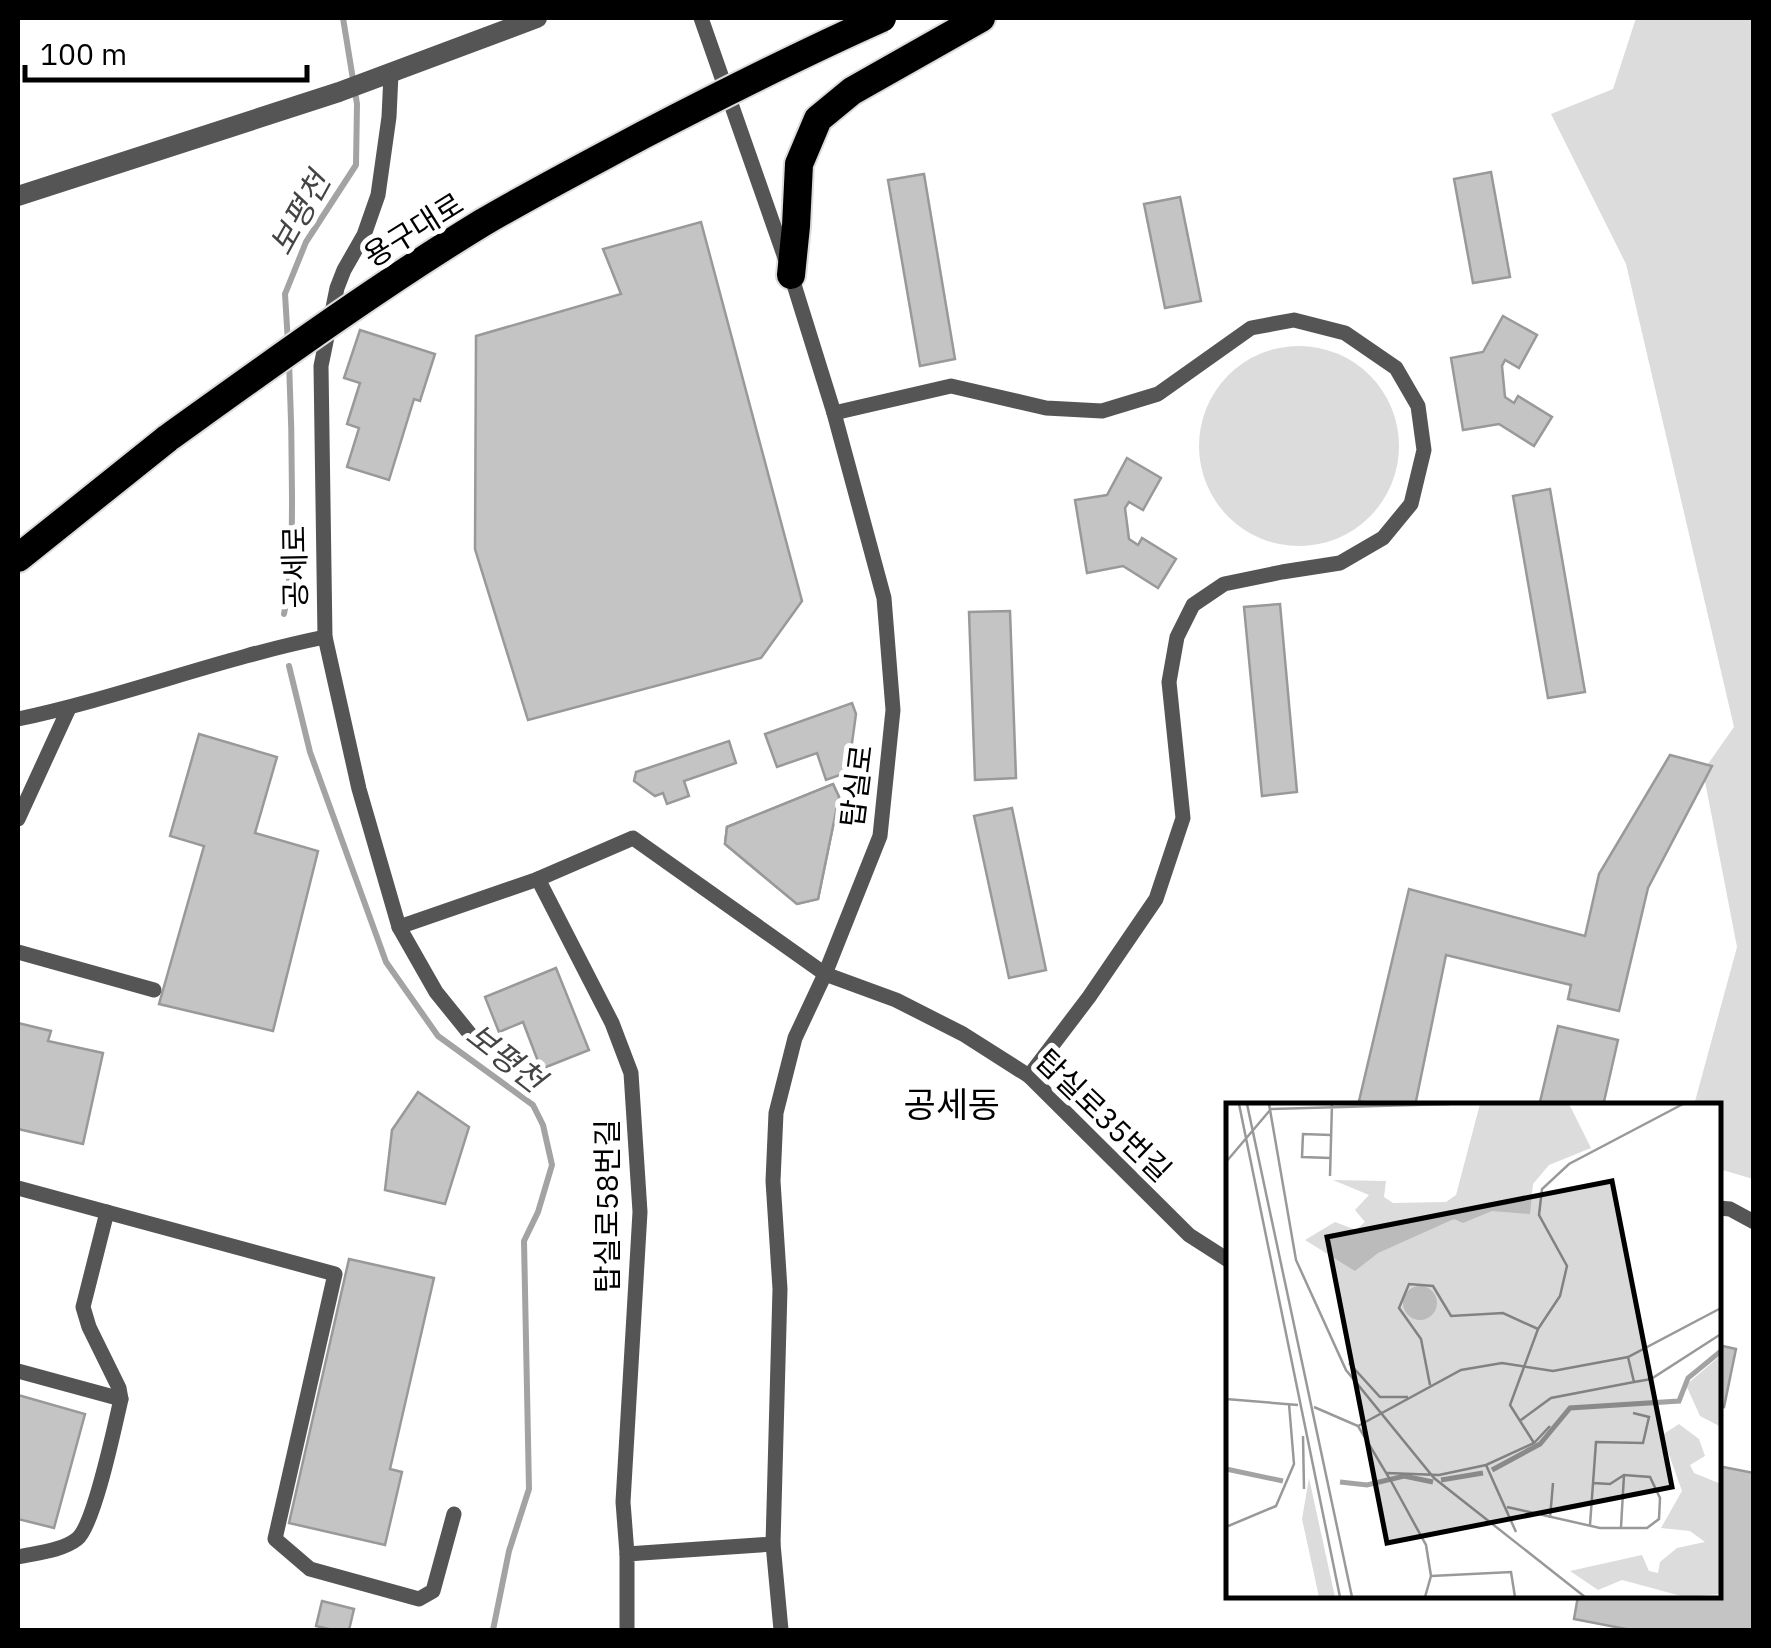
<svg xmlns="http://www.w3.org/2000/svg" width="1771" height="1648" font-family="'IBM Plex Sans','Noto Sans KR',sans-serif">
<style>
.green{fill:#dcdcdc}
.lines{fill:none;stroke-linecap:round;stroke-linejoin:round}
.stream{stroke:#a3a3a3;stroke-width:6}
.building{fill:#c4c4c4;stroke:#999;stroke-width:2.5;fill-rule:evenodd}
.trunk-casing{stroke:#dbdbdb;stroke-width:32}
.minor{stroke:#555;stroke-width:15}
.tertiary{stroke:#555;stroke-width:20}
.trunk{stroke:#000;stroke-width:28}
.trunk-bridge-casing{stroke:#dbdbdb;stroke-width:32;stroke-linecap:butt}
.trunk-bridge{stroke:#000;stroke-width:28}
.labels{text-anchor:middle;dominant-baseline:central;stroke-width:10;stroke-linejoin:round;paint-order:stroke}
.street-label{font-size:30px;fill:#000;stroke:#fff}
.water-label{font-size:32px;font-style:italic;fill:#444;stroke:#fff}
.quarter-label{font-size:35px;fill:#000;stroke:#fff}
.inset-river{fill:none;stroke:#a3a3a3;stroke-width:5}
.inset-road{fill:none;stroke:#999;stroke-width:2.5}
.view{fill:#000;fill-opacity:0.15;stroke:#000;stroke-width:5}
.inset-edge{fill:none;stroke:#000;stroke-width:5}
</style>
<rect width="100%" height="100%" fill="#fff"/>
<!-- green -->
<g class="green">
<path d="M1636 18H1753V1179L1719 1169 1718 1106 1694 1105 1737 947 1703 771 1734 727 1626 264 1551 114 1613 89Z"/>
<circle cx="1299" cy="446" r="100"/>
</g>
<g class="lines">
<!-- stream -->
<g class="stream">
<path d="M288 343 285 294 306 242 356 165 357 104 343 18"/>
<path d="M284 614C292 575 292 536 292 496 292 451 291 406 289 361"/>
<path d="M289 666 310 752 386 962 438 1036 533 1105 543 1125 552 1165 538 1212 524 1241 529 1489 509 1551 493 1630"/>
</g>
</g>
<!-- building -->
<g class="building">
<path d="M1491 172 1510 277 1473 283 1454 179Z"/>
<path d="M924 174 955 359 920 366 888 180Z"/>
<path d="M1180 197 1201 301 1165 308 1144 204Z"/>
<path d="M701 222 802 601 761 658 528 720 475 549 476 336 621 294 603 249Z"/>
<path d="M1503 316 1537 335 1519 368 1505 360 1502 366 1505 397 1514 403 1518 396 1552 417 1534 446 1499 424 1463 430 1451 358 1483 352Z"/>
<path d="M360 330 435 354 420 401 414 399 389 480 347 467 359 428 347 424 360 383 344 378Z"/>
<path d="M1127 458 1161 478 1143 510 1129 502 1125 508 1129 539 1138 545 1142 538 1176 559 1158 588 1123 566 1087 573 1075 500 1107 495Z"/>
<path d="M1550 489 1585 692 1548 698 1513 496Z"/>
<path d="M1280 604 1297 792 1262 796 1244 607Z"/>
<path d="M1010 611 1016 778 975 780 969 612Z"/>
<path d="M852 703 856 714 848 772 826 780 817 753 777 767 765 734Z"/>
<path d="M199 734 277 757 255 833 318 851 273 1031 159 1004 204 846 170 836Z"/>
<path d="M729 741 736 763 684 781 689 796 667 804 663 793 655 796 634 781 636 772Z"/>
<path d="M1670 755 1712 766 1648 888 1619 1011 1568 999 1571 985 1446 955 1415 1106H1382L1359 1101 1409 889 1585 936 1599 874Z"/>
<path d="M833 784 839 797 818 899 797 904 725 844 727 827ZM805 827 798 856 773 839Z"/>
<path d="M833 784 839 797 818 899 797 904 725 844 727 827Z"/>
<path d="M1012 808 1046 970 1009 978 974 816Z"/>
<path d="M556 968 589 1050 541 1069 523 1022 499 1032 485 997Z"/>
<path d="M18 1023 51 1031 48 1041 103 1053 83 1144 18 1129Z"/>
<path d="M1558 1026 1618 1040 1603 1106H1539Z"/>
<path d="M418 1092 469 1127 445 1204 385 1190 392 1130Z"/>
<path d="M349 1259 434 1278 390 1469 402 1472 385 1545 289 1523Z"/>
<path d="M1718 1345 1736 1349 1724 1407 1718 1406Z"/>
<path d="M18 1395 85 1414 54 1528 18 1519Z"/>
<path d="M1718 1466 1754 1473V1630H1631L1574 1619 1578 1596H1718Z"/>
<path d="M322 1601 354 1609 349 1630H333L316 1626Z"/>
</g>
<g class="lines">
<!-- trunk casing -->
<g class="trunk-casing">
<g id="trunk">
<path d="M791 275 796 226 799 164 818 119 852 91 981 18"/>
<path d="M18 558 168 438"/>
</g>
</g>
<!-- minor -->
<g class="minor">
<path d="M701 18 791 275 834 413 884 598 893 710 880 836 825 974 795 1038 776 1113 773 1181 780 1289 773 1544 781 1630"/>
<path d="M391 74 389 117 378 195 364 235 344 270 337 288 321 366 325 637 359 789 399 927 436 992 474 1039"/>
<path d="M834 413 951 386 1046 408 1102 411 1158 394 1251 328 1294 320 1345 333 1396 368 1418 406 1424 450 1411 504 1383 538 1340 563 1282 572 1224 584 1193 605 1177 637 1169 682 1183 818 1156 899 1089 997 1029 1076"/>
<path d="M18 719C122 697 221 658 325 637"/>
<path d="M18 819 69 708"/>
<path d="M538 879 612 1023 631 1073 640 1212 623 1502 627 1554"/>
<path d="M399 927 538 879 633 838 825 974 896 1000 963 1034 1029 1076 1189 1235 1228 1260"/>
<path d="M18 952 154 990"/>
<path d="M18 1188 335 1274 275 1539 310 1569 419 1599 433 1591 454 1514"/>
<path d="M1718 1208 1730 1209 1754 1222"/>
<path d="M18 1371 121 1399"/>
<path d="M18 1557C35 1553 62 1551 77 1539 94 1526 115 1425 121 1399L119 1388 89 1327 83 1307 107 1212"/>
<path d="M627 1630V1554L773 1544"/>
</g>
<!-- tertiary -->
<path class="tertiary" d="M18 196 339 92 537 18"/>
<!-- trunk -->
<use href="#trunk" class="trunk"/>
<!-- trunk-bridge casing -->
<g class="trunk-bridge-casing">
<path id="trunk-bridge" d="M168 438C271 364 374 289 482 223 535 192 589 164 643 135 722 94 801 54 882 18"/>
</g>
<!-- trunk-bridge -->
<use href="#trunk-bridge" class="trunk-bridge"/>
</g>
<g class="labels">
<!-- street labels -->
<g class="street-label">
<text transform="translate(413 229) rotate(-32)">용구대로</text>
<text transform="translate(294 567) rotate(-91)">공세로</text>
<text transform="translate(856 786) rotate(-83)">탑실로</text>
<text transform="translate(1104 1115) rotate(44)">탑실로35번길</text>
<text transform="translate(606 1206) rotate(-90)">탑실로58번길</text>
</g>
<!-- water labels -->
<g class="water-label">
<text transform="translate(299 213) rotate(-61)">보평천</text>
<text transform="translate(506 1057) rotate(38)">보평천</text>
</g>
<!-- quarter labels -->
<g class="quarter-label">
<text x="952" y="1104">공세동</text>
</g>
</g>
<!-- overview -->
<g transform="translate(1226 1103)">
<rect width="495" height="495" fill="#fff"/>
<path d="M254 1H343L365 45 323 62 307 81 304 111 266 108 237 120 228 116 152 150 129 168 79 137 109 119 130 127 139 119 129 107 143 92 107 77 160 78 158 94 167 100 220 99 230 92ZM177 200a17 17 0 1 1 34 0a17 17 0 1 1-34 0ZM495 252V324L474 313 460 282ZM453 321 473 336 479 353 464 362 468 370 495 381V491L459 494 396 477 372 487 344 468 416 452 423 468 432 470 434 459 451 445 479 439 464 428 435 425 456 388 436 332ZM83 375 109 494H93L76 416Z" fill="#dcdcdc"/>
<path class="inset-river" d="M0 366 57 378M266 367 314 341 344 305 453 298 462 275 495 248M215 377 257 370M114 379 141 382 178 373 207 379"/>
<path class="inset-road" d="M13 1 114 494M21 1 126 494M43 1 70 157 120 267 208 375 359 494M45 6 224 1M105 55 76 54 77 31 105 32M0 59 45 6M104 73 106 1M402 254 408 279 425 276 495 231M123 260 154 294H182M204 282 195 236 173 205 183 181 207 183 225 213 277 210 312 226M0 296 72 302M88 304 132 323 165 378 200 442 205 473 199 494M295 317 325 295 408 279M132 323 235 267 276 260 327 268 402 254 495 205M77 333 78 386M308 340 284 302 312 226 334 193 341 163 313 112 316 86 343 61 457 1M260 362 290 429M161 370 213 372 260 362 308 340 324 323M281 404 374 425H421L433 416 434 395 424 374 398 372 384 381 367 380M324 415 327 380M364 422 370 339 417 340 423 314 407 310M0 424 50 403 68 361 63 301M395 424 398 372M205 473 285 469 289 494"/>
<path class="view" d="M386 78 446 384 161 440 101 134Z"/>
<rect width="495" height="495" class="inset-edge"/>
</g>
<!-- border -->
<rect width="1771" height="1648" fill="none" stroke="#000000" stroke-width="40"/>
<!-- scale -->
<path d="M25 65v15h282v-15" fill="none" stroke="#000000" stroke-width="5"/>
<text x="40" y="65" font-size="30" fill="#000000" stroke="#ffffff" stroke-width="8" paint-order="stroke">100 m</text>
</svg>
